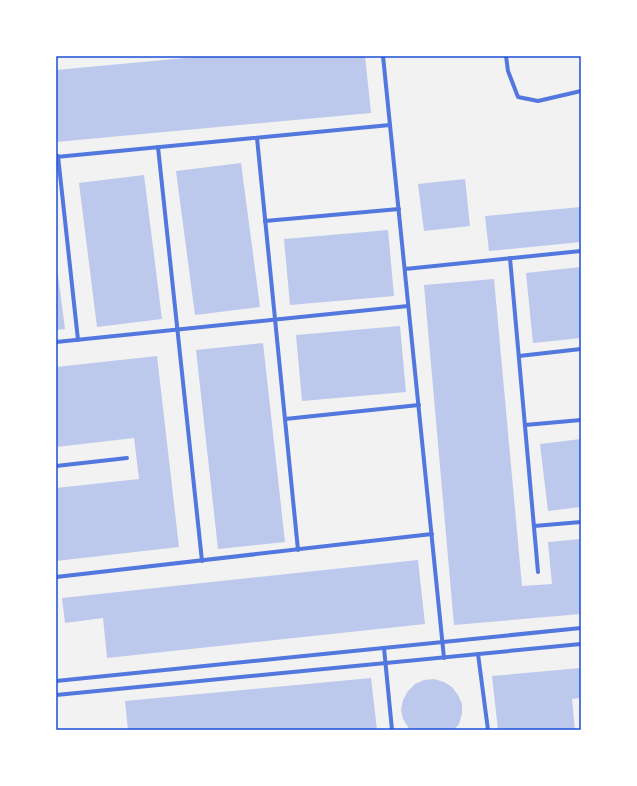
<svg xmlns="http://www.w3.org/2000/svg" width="637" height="786" font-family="'Golos Text',sans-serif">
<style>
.building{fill:#bdc9ec}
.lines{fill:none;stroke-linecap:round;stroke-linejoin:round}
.minor{stroke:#5277de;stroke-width:4}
.neatline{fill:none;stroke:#1d4ed8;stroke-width:1.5}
</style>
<rect width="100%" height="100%" fill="#f2f2f2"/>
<!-- building -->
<g class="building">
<path d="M207 56H365L371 113 56 142V70Z"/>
<path d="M241 163 260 307 195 315 176 171Z"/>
<path d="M144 175 162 319 97 327 79 183Z"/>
<path d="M465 179 470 226 424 231 418 184Z"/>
<path d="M581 207V242L489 251 485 216Z"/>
<path d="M388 230 394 296 290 305 284 239Z"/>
<path d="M56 267H57L65 329 56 330Z"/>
<path d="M581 267V338L533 343 526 273Z"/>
<path d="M494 279 522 586 552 584 548 542 581 539V614L454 625 424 285Z"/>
<path d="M400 326 406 392 302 401 296 335Z"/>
<path d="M263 343 285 542 218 549 196 350Z"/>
<path d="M157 356 179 547 56 561V488L139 479 134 438 56 447V367Z"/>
<path d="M581 439V507L548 511 540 444Z"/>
<path d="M418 560 425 624 107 658 103 618 65 623 62 598Z"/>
<path d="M581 668V698L572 699 575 730H498L492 676Z"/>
<path d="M371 678 377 730H128L125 701Z"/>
<path d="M434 679 444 682 452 687 458 695 462 704V714L459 724 454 730H410L403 719 401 710 403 700 408 691 415 684 424 680Z"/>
</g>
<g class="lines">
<!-- minor -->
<g class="minor">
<path d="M383 56 444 658"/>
<path d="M506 56 508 71 518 97 538 101 581 91"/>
<path d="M257 138 298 550"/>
<path d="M158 147 202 561"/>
<path d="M58 156 78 340"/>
<path d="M56 157 390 125"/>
<path d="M265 221 399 209"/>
<path d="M510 258 538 572"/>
<path d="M405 269 581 251"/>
<path d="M56 342 408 306"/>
<path d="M519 356 581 349"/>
<path d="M285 419 419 405"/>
<path d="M525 425 581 420"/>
<path d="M56 466 127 458"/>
<path d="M534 526 581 522"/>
<path d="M56 577 432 534"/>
<path d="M384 648 392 730"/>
<path d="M478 654 488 730"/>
<path d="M56 681 581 628"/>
<path d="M56 695 581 644"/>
</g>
</g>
<!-- border -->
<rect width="637" height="786" fill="none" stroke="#ffffff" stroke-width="114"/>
<rect x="57" y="57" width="523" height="672" class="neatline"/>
</svg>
